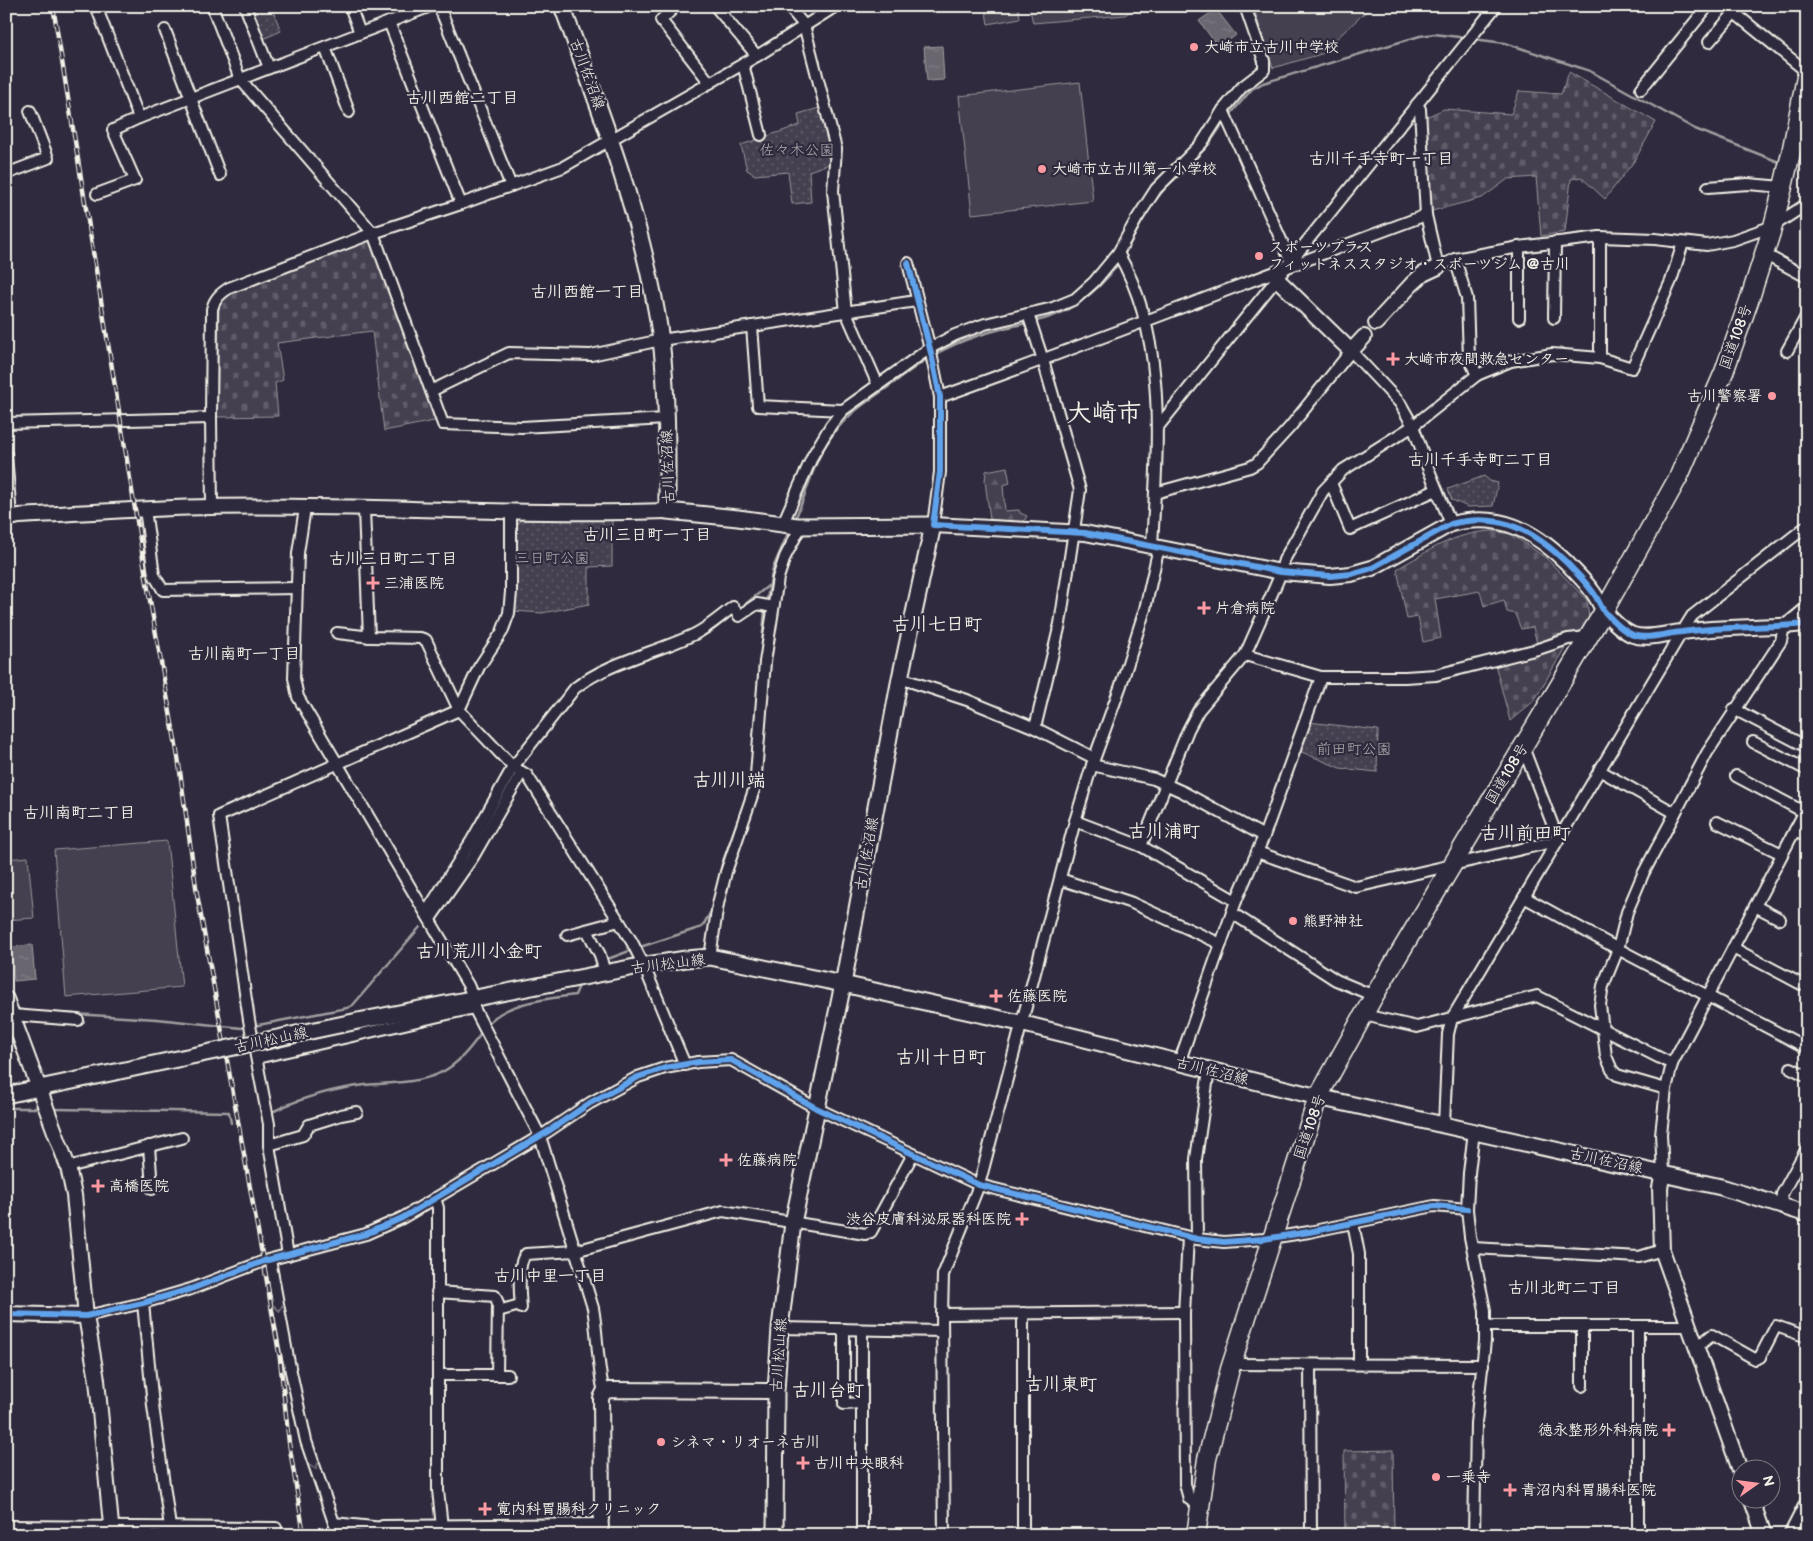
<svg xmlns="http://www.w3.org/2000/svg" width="1813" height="1541" font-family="'Balsamiq Sans','Klee One',sans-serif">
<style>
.forest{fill:url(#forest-firs);stroke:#9c989c}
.cemetery{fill:url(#cemetery-stones);stroke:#9c989c}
.park{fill:url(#park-dots);stroke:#9c989c}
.pitch{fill:#454050;stroke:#9c989c}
.water{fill:url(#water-ripples);stroke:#a19ea0}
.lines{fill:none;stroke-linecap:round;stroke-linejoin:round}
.stream{stroke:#a19ea0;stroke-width:2.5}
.street-casing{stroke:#f4f1e8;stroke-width:14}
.secondary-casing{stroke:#f4f1e8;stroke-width:18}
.primary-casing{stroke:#f4f1e8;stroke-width:19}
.highway-casing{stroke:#f4f1e8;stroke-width:21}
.street{stroke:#2f2a3d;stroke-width:10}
.secondary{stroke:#2f2a3d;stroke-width:14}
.primary{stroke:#2f2a3d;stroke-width:15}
.highway{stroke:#2f2a3d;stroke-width:18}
.rail-casing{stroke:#f4f1e8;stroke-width:4.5}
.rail{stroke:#2f2a3d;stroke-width:2.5;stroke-dasharray:8;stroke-linecap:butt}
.primary-bridge-casing{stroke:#f4f1e8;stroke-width:19;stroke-linecap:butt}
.primary-bridge{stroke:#2f2a3d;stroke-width:15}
.cycleway-casing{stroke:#2f2a3d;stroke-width:9}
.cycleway{stroke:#60a3ed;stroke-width:6}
.oneway{stroke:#747079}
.poi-dot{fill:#ff9aa2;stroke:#2f2a3d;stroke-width:2}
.labels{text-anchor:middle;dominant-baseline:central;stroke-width:4.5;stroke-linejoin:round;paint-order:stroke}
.poi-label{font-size:15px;font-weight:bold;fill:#f4f1e8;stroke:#2f2a3d;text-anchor:start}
.street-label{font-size:15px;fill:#f4f1e8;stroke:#2f2a3d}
.park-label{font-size:15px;fill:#b7b3b3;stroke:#2f2a3d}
.neighbourhood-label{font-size:16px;font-weight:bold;fill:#f4f1e8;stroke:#2f2a3d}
.quarter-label{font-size:18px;font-weight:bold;fill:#f4f1e8;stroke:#2f2a3d}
.town-label{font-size:25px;font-weight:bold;fill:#f4f1e8;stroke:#2f2a3d}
</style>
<defs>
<pattern id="forest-firs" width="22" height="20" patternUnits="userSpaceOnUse" patternTransform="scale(1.25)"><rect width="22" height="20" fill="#454050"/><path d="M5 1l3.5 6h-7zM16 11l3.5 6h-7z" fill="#605c69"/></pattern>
<pattern id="cemetery-stones" width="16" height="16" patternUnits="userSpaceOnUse" patternTransform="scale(1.25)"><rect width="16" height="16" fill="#454050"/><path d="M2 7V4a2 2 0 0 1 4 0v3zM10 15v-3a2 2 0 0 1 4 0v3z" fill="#605c69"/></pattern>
<pattern id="park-dots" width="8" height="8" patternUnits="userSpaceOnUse" patternTransform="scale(1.25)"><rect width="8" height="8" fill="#454050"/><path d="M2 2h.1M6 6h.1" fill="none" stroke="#605c69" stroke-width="1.8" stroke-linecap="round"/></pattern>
<pattern id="water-ripples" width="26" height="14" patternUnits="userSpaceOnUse" patternTransform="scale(1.25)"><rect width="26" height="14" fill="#6a6670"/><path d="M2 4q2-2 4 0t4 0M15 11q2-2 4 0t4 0" fill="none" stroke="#807c84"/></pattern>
</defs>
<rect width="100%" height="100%" fill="#2f2a3d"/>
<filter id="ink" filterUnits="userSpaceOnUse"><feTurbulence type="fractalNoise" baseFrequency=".02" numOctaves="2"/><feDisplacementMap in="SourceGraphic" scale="10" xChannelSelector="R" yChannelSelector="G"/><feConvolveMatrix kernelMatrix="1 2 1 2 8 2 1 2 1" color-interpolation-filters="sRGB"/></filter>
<g filter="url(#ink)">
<!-- forest -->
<path class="forest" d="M1007 467 1010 483 1003 485 1005 511 1019 510 1020 513 1027 516 1023 523 990 519 985 481 986 471Z"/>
<!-- cemetery -->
<g class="cemetery">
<path d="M1569 72 1656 122 1635 160 1605 199 1581 177 1571 179 1565 232 1541 236 1536 177 1508 179 1482 198 1428 212 1426 117 1444 109 1511 114 1519 91 1561 94Z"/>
<path d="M366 239 374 242 439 420 384 431 372 331 277 343 283 380 275 383 278 416 217 417 219 305 223 295Z"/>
<path d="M1492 531 1511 534 1546 558 1587 600 1589 619 1580 631 1556 635 1537 644 1533 627 1521 629 1515 614 1507 612 1504 600 1484 606 1480 591 1435 599 1441 638 1423 642 1418 617 1407 619 1397 569C1430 550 1453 533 1492 531Z"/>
<path d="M1568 642 1534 701 1510 721 1495 664Z"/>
<path d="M1393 1450 1394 1535H1345L1344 1451Z"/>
</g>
<!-- park -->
<g class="park">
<path d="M251 6H271L281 31 263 39Z"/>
<path d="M823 107 833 150 832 163 809 171 811 202 792 204 788 172 755 175 747 170 741 145 800 125 798 114Z"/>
<path d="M1484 476 1490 481 1498 483 1493 506 1468 507 1452 500 1448 489Z"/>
<path d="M612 519V566L589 567V604L542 613 514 611 515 528 521 520Z"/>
<path d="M1308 722 1378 730 1377 772 1340 768 1297 750Z"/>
</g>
<!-- pitch -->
<g class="pitch">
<path d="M985 6H1018L1020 18 988 24Z"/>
<path d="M1029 6H1138L1125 15 1033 23Z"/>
<path d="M1253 6H1372L1333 42 1335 50 1273 68Z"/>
<path d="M1080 82 1093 201 972 214 959 96Z"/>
<path d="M167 841 182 987 66 997 54 850Z"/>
<path d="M28 857 34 918 6 920V859Z"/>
</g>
<!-- water -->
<g class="water">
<path d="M1216 9 1236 35 1219 48 1199 21Z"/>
<path d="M942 46 944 80 927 81 924 47Z"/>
<path d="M32 945 35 979 14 981 11 947Z"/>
</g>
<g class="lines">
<!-- stream -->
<g class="stream">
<path d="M1473 39 1505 43 1590 71 1695 129 1779 162"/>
<path d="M1229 116 1252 89 1263 83 1420 36 1434 34 1467 38"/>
<path d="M1799 162 1807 159"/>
<path d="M1123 257 1150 207 1166 187 1188 167 1209 144 1224 122"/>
<path d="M1032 322C1068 315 1097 293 1119 263"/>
<path d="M934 355C963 338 994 330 1027 323"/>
<path d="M795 519C806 496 811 470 824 448 843 416 862 405 891 385 903 376 916 366 929 358"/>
<path d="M766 604 773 568 789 531"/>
<path d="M738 610 768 586"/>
<path d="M697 638 713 630 734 613"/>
<path d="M600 678 646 659"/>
<path d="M758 691 765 609"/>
<path d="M637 948 702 927 712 910 722 864 744 803"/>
<path d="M605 960 632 950"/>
<path d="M591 968 600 962"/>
<path d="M16 1008 23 1011 157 1019 242 1028 247 1027"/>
<path d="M253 1026 347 1008 353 1005 420 927"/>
<path d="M486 1026C504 1002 547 999 575 995L579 986"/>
<path d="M6 1108H37"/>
<path d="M55 1109 229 1112 231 1123"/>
<path d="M274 1111C303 1097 333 1089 365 1085 388 1083 420 1083 440 1073 458 1065 472 1046 483 1031"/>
</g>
<!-- street casing -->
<g class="street-casing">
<g id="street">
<path d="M96 6 139 118"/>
<path d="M212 6 240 79 373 233 443 424 522 427 666 419"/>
<path d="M245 6 269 68"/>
<path d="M350 6 360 33"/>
<path d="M439 6 511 186"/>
<path d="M676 6 661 20 710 83"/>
<path d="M715 6 757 56"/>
<path d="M788 6 804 25 836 149 833 191 846 312 878 385"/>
<path d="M1726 6 1807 72"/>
<path d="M389 22 461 204"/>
<path d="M165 30 220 175"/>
<path d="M1709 42 1734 13"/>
<path d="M325 47 349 112"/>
<path d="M743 64 761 135"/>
<path d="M1641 89 1708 6"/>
<path d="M1417 104 1420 109 1426 215 1438 267 1455 259 1519 247 1600 237 1655 239 1707 245 1733 240 1773 226 1807 204"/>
<path d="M1223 110 1291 262"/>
<path d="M6 174 48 158 30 111"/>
<path d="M1708 187 1748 184 1783 187"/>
<path d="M97 194 135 180 113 130 139 118 431 6"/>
<path d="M1519 247V318"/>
<path d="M1118 253C1169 341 1157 449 1152 546"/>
<path d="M1764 254 1807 277"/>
<path d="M908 263 931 353 940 397V472L933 525"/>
<path d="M1028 314 1043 360 1080 490 1060 624 1035 728"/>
<path d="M1554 318 1555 242"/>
<path d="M752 326 758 406 843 410"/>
<path d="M1787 351 1807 315"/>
<path d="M1600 358V237"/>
<path d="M1477 375 1511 361 1552 354 1600 358 1632 368 1671 281 1683 243"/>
<path d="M431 391 509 353 591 355 661 340 916 301"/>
<path d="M940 397C1103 339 1264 275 1426 215"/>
<path d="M6 423 211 418"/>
<path d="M1157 428 1496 6"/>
<path d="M6 454 11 517"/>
<path d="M1331 483 1350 529 1436 490"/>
<path d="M1155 493 1250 467 1257 463 1290 427 1351 351 1400 403 1413 426 1428 468 1451 524"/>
<path d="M212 507 211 418 212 309C215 298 220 294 229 288L373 233 461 204 563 167 757 56 836 6"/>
<path d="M145 509 154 575 163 590 297 588"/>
<path d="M364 509 369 637"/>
<path d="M783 523 813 455 831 425 843 410 930 348 955 335 985 324 1053 308 1075 299 1094 282 1118 253 1136 220 1156 189 1202 143 1223 110 1242 87 1264 70V61L1245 6"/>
<path d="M337 633 372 637 420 638 426 640 459 710 513 767 527 775 632 942 644 966 685 1065"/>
<path d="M1245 655 1321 677H1405L1436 675 1538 649 1568 639 1588 637"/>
<path d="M900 678 967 700 1035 728 1094 758"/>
<path d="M1734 709 1807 747"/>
<path d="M1753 742 1807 770"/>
<path d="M1523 747 1558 839"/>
<path d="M1092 765 1154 779 1183 792 1264 836"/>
<path d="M1599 770 1675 813"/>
<path d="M1736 776 1804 812"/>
<path d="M1075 821 1141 846 1236 901"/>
<path d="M1717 822 1782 854"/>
<path d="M1795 830 1807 836"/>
<path d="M1141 846 1188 730 1198 711 1245 655 1278 580 1284 560 1323 491 1343 470 1413 426 1477 375 1469 358 1467 298 1455 259"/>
<path d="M1257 852 1356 887 1557 841"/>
<path d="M1060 879 1132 903 1221 944"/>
<path d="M1524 897 1618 949 1807 1048"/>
<path d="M1755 906 1780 919"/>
<path d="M426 913 472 840 513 767 575 688C610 661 656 653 695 634 709 627 721 616 733 607L739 616 757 604 773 607"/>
<path d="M1232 913 1336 980 1374 996"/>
<path d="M430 919 473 857 522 772"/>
<path d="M587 930 600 955 605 973"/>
<path d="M567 935 619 921"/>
<path d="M1733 948 1801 984"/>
<path d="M710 957 718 904 726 872 755 787 765 662 778 578 785 557 801 526"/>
<path d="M474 1008 540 1136 593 1308C598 1336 597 1365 604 1392"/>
<path d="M8 1012 12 1015 78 1020"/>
<path d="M1364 1015 1417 1027 1537 996 1672 1064"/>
<path d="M257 1058 474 1008V999L468 985 298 697 294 678 298 553 305 508"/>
<path d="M1179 1063 1236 901 1264 836 1321 677"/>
<path d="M1791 1068 1807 1076"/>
<path d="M1666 1089 1617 1075 1612 1070 1606 1056 1600 1005 1603 986 1618 949 1627 912 1643 874 1707 753 1781 641 1784 626 1807 607"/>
<path d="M1444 1124 1448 1034 1452 1018 1682 632 1692 616 1807 526"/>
<path d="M269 1145 303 1135 309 1125 341 1115 357 1112"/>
<path d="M149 1146 152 1189"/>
<path d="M68 1167 182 1138"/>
<path d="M1663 1173 1661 1134 1666 1089 1672 1064 1807 807"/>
<path d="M435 1198 438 1208V1490L442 1527"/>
<path d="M1781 1205 1782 1194 1807 1148"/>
<path d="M1353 1223 1359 1254V1364"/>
<path d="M1188 1237 1184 1314 1185 1484 1189 1499 1200 1506"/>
<path d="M1197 1239 1196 1159 1209 1070"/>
<path d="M1473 1248 1639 1257 1662 1250"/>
<path d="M288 1255 269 1145V1124L249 1020 219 816 459 710 479 667 502 632 509 613 511 592V513"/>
<path d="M270 1260 288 1358 306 1441 334 1523 383 1528"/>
<path d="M437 1292 495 1296 498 1303 497 1375"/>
<path d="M143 1303 153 1406 170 1527"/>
<path d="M521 1308C520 1296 517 1263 526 1254L575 1251 723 1211 865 1234 871 1232 913 1154"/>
<path d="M498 1311 520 1305"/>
<path d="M1023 1313V1535"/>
<path d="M942 1314 1184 1312"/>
<path d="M86 1316 143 1303 191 1289 264 1261 366 1234 402 1218 547 1132 590 1103 638 1077 665 1068 698 1062 731 1060 816 1108 979 1185 1197 1239 1224 1242 1264 1239 1309 1232 1434 1206 1467 1209"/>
<path d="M1485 1326H1689"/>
<path d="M1582 1327V1386"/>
<path d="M1638 1327V1535"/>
<path d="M780 1328 942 1331"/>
<path d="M844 1329V1404L862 1403"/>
<path d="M1697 1347 1712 1335 1755 1359 1760 1357 1776 1326 1807 1337"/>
<path d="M1231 1364 1483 1365"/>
<path d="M1310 1365 1311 1535"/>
<path d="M438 1375H508"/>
<path d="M6 1526 276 1528 277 1535"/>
<path d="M862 1535V1330"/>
<path d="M944 1535 942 1314 943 1275 979 1185 1075 821 1092 765 1121 685 1145 609 1159 547"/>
<path d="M1474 1535 1476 1423 1485 1341V1310L1470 1237 1467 1209 1469 1173 1474 1131"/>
<path d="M1789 1535 1807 1500"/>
</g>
</g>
<!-- secondary casing -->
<g class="secondary-casing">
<g id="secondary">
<path d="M1277 279 1351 351 1364 337"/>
<path d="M1376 323 1412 284 1423 274 1438 267"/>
<path d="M6 519 19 516C83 513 147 508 211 507 363 504 515 516 667 511"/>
<path d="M933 525 1085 533 1281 572 1330 576 1351 574 1372 568 1451 524C1500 512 1533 530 1567 563 1575 572 1585 581 1592 591 1597 597 1600 605 1604 611 1611 619 1623 631 1633 635 1648 640 1667 633 1682 632 1723 626 1765 628 1807 624"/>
<path d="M6 999 68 1167 74 1195 86 1316 97 1380 112 1535"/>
<path d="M1663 1173 1660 1188 1662 1250 1740 1470"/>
<path d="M6 1314 86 1316"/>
<path d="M1751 1498 1764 1535"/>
<path d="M385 1535 383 1528 601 1526"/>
<path d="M599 1535 602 1510 601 1398 604 1392 610 1390 776 1391"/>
</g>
</g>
<!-- primary casing -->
<g class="primary-casing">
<g id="primary">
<path d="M562 6C602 115 645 224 661 340 668 397 667 454 667 511L738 518 797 526 933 525 900 678 843 984 793 1223 780 1328 776 1391 775 1535"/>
<path d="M358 1021 640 966 686 959 710 957 843 984 1020 1023 1318 1097 1721 1187 1807 1214"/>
<path d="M6 1095 182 1058"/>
</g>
</g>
<!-- highway casing -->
<g class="highway-casing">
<path id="highway" d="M1196 1535 1207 1459 1230 1369 1318 1097 1374 996 1604 611 1679 476 1724 372 1750 298 1773 226 1783 187 1791 153 1807 72"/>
</g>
<!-- street -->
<use href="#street" class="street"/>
<!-- secondary -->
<use href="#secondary" class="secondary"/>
<!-- primary -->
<use href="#primary" class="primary"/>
<!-- highway -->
<use href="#highway" class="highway"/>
<!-- rail casing -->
<g class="rail-casing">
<path id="rail" d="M53 6 149 595 178 757 197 894 266 1276 280 1359 289 1443 304 1535"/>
</g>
<!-- rail -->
<use href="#rail" class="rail"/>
<!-- primary-bridge casing -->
<g class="primary-bridge-casing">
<path id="primary-bridge" d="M182 1058 358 1021"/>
</g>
<!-- primary-bridge -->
<use href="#primary-bridge" class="primary-bridge"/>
<!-- cycleway casing -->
<g class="cycleway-casing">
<g id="cycleway">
<path d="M908 263 931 353 940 397V472L933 525 1085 533 1281 572 1330 576 1351 574 1372 568 1451 524C1500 512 1533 530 1567 563 1575 572 1585 581 1592 591 1597 597 1600 605 1604 611 1611 619 1623 631 1633 635 1648 640 1667 633 1682 632 1723 626 1765 628 1807 624"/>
<path d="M6 1314 86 1316 143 1303 191 1289 264 1261 366 1234 402 1218 547 1132 590 1103 638 1077 665 1068 698 1062 731 1060 816 1108 979 1185 1197 1239 1224 1242 1264 1239 1309 1232 1434 1206 1467 1209"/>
</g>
</g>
<!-- cycleway -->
<use href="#cycleway" class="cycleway"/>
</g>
<!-- one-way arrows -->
<defs><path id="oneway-chevron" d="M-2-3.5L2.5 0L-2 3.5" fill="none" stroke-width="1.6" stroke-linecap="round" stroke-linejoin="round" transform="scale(1.25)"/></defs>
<g class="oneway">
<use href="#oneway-chevron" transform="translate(279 1308) rotate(80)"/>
<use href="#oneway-chevron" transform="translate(315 1466) rotate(71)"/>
</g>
</g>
<!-- markers -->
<g class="poi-dot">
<circle cx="1194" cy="47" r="5"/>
<circle cx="1042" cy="169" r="5"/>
<circle cx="1259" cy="256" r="5"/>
<path d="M1390.5 351.5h5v5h5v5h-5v5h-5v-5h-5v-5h5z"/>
<circle cx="1772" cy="396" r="5"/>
<path d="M370.5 575.5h5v5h5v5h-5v5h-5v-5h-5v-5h5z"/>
<path d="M1201.5 600.5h5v5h5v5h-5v5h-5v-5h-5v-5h5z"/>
<circle cx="1293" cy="921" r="5"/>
<path d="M993.5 988.5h5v5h5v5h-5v5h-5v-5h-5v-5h5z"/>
<path d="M723.5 1152.5h5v5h5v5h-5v5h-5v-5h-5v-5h5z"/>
<path d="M95.5 1178.5h5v5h5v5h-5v5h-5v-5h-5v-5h5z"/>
<path d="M1019.5 1211.5h5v5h5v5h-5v5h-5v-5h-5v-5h5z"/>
<path d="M1666.5 1422.5h5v5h5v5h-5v5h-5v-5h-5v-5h5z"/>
<circle cx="661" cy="1442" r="5"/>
<path d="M800.5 1455.5h5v5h5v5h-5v5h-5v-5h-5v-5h5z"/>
<circle cx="1436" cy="1477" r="5"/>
<path d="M1507.5 1482.5h5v5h5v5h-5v5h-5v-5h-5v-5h5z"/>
<path d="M482.5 1501.5h5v5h5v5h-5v5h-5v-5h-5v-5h5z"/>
</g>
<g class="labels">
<!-- poi labels -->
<g class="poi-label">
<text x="1204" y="47">大崎市立古川中学校</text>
<text x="1052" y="169">大崎市立古川第一小学校</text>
<text x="1269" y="247">スポーツプラス<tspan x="1269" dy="17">フィットネススタジオ・スポーツジム @古川</tspan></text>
<text x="1404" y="359">大崎市夜間救急センター</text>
<text x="1762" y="396" text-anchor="end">古川警察署</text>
<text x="384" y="583">三浦医院</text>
<text x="1215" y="608">片倉病院</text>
<text x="1303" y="921">熊野神社</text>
<text x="1007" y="996">佐藤医院</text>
<text x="737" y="1160">佐藤病院</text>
<text x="109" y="1186">高橋医院</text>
<text x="1011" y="1219" text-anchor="end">渋谷皮膚科泌尿器科医院</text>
<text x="1658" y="1430" text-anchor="end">徳永整形外科病院</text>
<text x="671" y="1442">シネマ・リオーネ古川</text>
<text x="814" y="1463">古川中央眼科</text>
<text x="1446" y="1477">一乗寺</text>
<text x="1521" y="1490">青沼内科胃腸科医院</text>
<text x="496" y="1509">寛内科胃腸科クリニック</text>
</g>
<!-- street labels -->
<g class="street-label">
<text transform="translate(587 74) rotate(70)">古川佐沼線</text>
<text transform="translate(1736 337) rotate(-70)">国道108号</text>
<text transform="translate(668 467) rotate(-92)">古川佐沼線</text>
<text transform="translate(1507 774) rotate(-59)">国道108号</text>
<text transform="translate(867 854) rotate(-80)">古川佐沼線</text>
<text transform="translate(668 964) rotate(-7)">古川松山線</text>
<text transform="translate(271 1040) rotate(-12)">古川松山線</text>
<text transform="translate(1212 1071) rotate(14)">古川佐沼線</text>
<text transform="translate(1310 1127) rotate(-71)">国道108号</text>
<text transform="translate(1606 1161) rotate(12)">古川佐沼線</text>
<text transform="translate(779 1355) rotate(-86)">古川松山線</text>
</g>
<!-- park labels -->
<g class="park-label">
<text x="797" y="150">佐々木公園</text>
<text x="552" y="558">三日町公園</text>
<text x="1354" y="749">前田町公園</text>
</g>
<!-- neighbourhood labels -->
<g class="neighbourhood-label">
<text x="462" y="98">古川西館二丁目</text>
<text x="1381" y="159">古川千手寺町一丁目</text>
<text x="587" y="292">古川西館一丁目</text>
<text x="1480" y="460">古川千手寺町二丁目</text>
<text x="647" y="535">古川三日町一丁目</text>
<text x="393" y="559">古川三日町二丁目</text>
<text x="244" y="654">古川南町一丁目</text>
<text x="79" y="813">古川南町二丁目</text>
<text x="550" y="1276">古川中里一丁目</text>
<text x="1564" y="1288">古川北町二丁目</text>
</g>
<!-- quarter labels -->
<g class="quarter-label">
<text x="937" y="624">古川七日町</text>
<text x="729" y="780">古川川端</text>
<text x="1164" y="831">古川浦町</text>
<text x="1525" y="833">古川前田町</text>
<text x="479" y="951">古川荒川小金町</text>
<text x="941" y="1057">古川十日町</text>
<text x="1061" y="1384">古川東町</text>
<text x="828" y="1390">古川台町</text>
</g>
<!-- town labels -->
<g class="town-label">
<text x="1104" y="413">大崎市</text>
</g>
</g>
<!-- margin -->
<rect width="1813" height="1541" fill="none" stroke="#2f2a3d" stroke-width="25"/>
<rect x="12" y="12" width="1788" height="1516" fill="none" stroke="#f4f1e8" stroke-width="2" filter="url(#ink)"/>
<!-- north arrow -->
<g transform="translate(1756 1484) rotate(76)"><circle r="24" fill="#2f2a3d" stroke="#7e7a81"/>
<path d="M0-4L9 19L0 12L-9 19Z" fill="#ff9aa2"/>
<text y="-8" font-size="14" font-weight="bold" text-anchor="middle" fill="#f4f1e8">N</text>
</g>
</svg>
